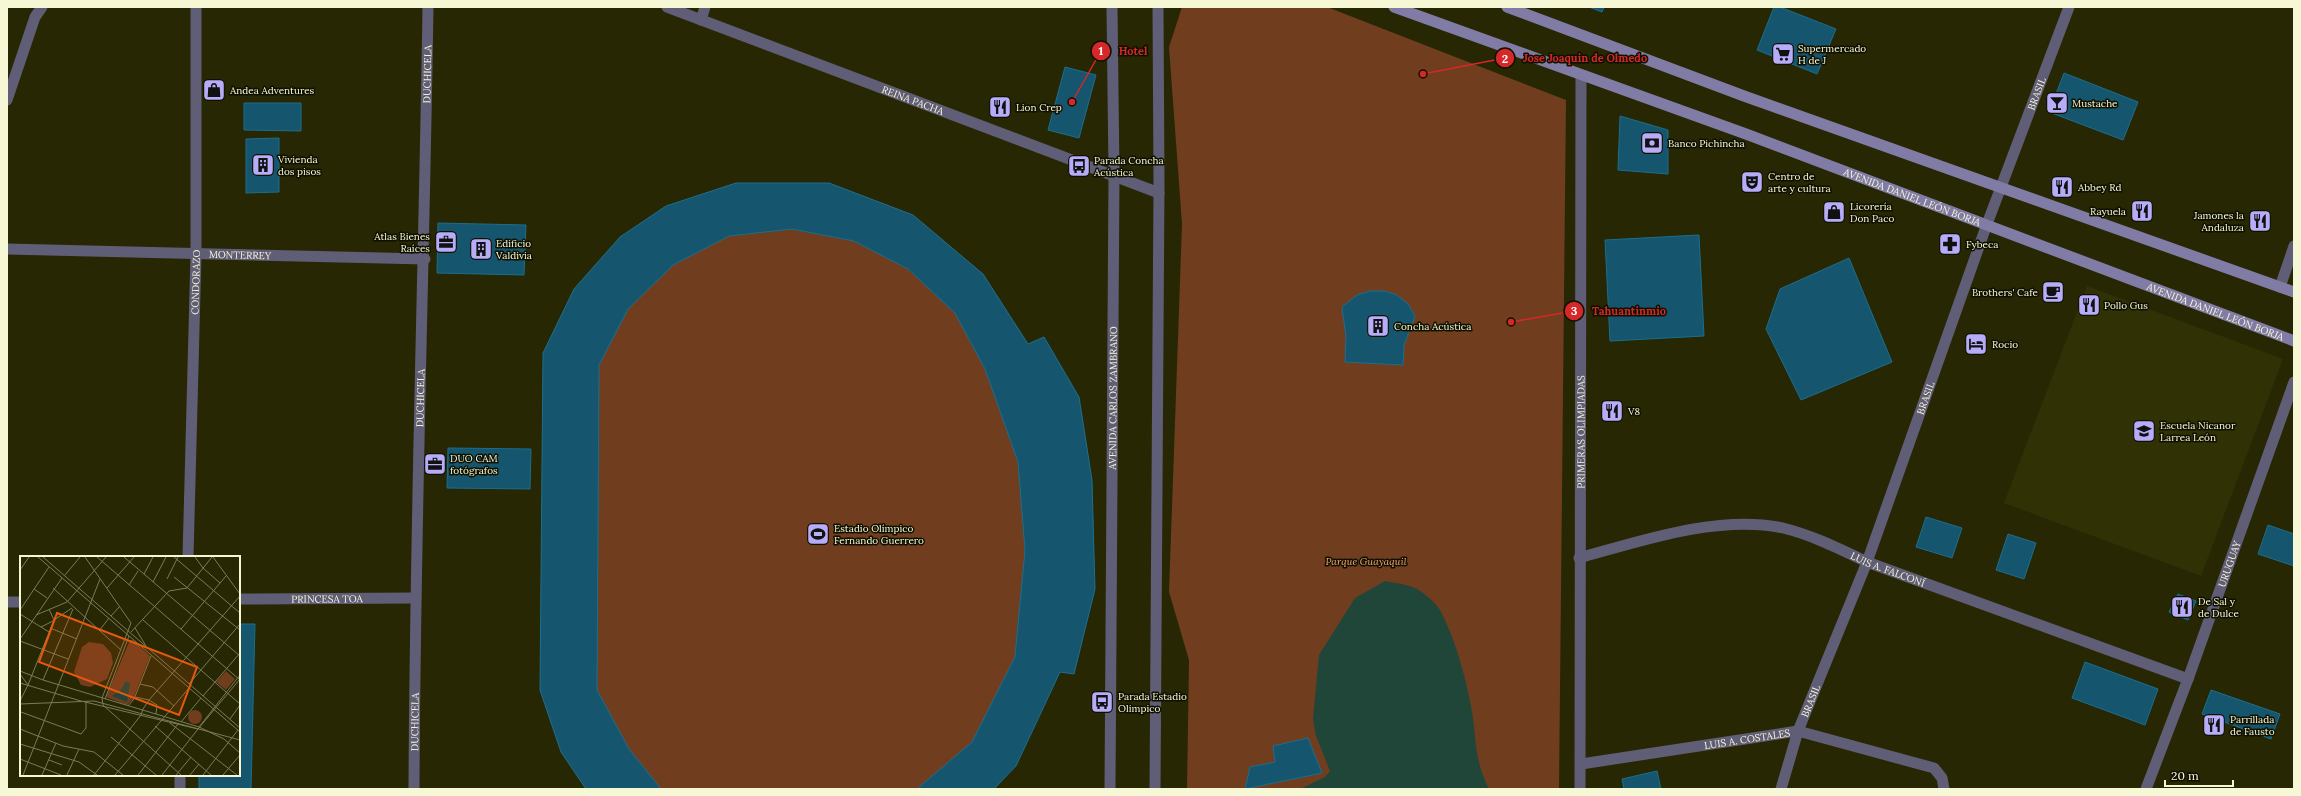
<svg xmlns="http://www.w3.org/2000/svg" width="2301" height="796" font-family="Lora,serif">
<style>
.built{fill:#313106}
.green{fill:#703d1e}
.water{fill:#204639}
.building{fill:#15556e;stroke:#1c6e8e}
.lines{fill:none;stroke-linecap:round;stroke-linejoin:round}
.minor{stroke:#605d77;stroke-width:11}
.secondary{stroke:#817ca5;stroke-width:11}
.labels{text-anchor:middle;dominant-baseline:central;stroke-width:3;stroke-linejoin:round;paint-order:stroke}
.poi-label{font-size:10px;fill:#f6f8d5;stroke:#101000;text-anchor:start}
.street-label{font-size:10px;fill:#f6f8d5;stroke:#101000}
.park-label{font-size:10px;font-style:italic;fill:#fea674;stroke:#101000}
.inset-road{fill:none;stroke:#7a7b57;stroke-width:1}
.view{fill:#e8590c;fill-opacity:0.15;stroke:#e8590c;stroke-width:2}
.inset-edge{fill:none;stroke:#f6f8d5;stroke-width:2}
.leader{fill:none;stroke:#d62828;stroke-width:1.5}
.callout-dot{fill:#d62828;stroke:#101000;stroke-width:1.5}
.mark-label{font-size:12px;text-anchor:middle;font-weight:bold;fill:#fff}
.callout-label{font-size:11px;text-anchor:middle;font-weight:bold;fill:#d62828;stroke:#101000;stroke-width:3;stroke-linejoin:round;paint-order:stroke}
</style>
<rect width="100%" height="100%" fill="#272703"/>
<!-- built -->
<path class="built" d="M2087 286 2283 359 2201 576 2004 503Z"/>
<!-- green -->
<g class="green">
<path d="M1182 7H1327L1566 100 1559 789H1187L1189 660 1169 592 1182 224 1169 47Z"/>
<path d="M736 183H829L913 215 983 274 1028 344 1044 337 1079 397 1092 480 1095 589 1074 674 1060 672 994 789H586L561 752 540 690 543 353 574 289 620 237 666 206Z"/>
</g>
<!-- water -->
<path class="water" d="M1385 581C1394 583 1406 584 1415 588 1422 591 1436 603 1440 610 1455 638 1465 675 1471 706 1477 739 1473 757 1489 789H1300L1325 777 1330 771 1316 736 1313 719 1319 655 1355 598Z"/>
<!-- building -->
<g class="building">
<path d="M1589 7H1604L1602 12Z"/>
<path d="M1774 7H1780L1836 29 1817 74 1757 50Z"/>
<path d="M1065 67 1096 75 1079 138 1048 130Z"/>
<path d="M2064 73 2138 102 2123 140 2049 112Z"/>
<path d="M244 103H301V131L244 130Z"/>
<path d="M1620 116 1668 130V174L1618 170Z"/>
<path d="M279 138V192L246 193V139Z"/>
<path d="M736 183H829L913 215 983 274 1028 344 1044 337 1079 397 1092 480 1095 589 1074 674 1060 672 1016 766 994 789H917L972 742 1015 657 1025 550 1018 462 985 369 955 313 908 269 854 241 792 229 729 236 673 265 628 309 599 365 597 690 629 749 661 789H586L561 752 540 690 543 353 574 289 620 237 666 206Z"/>
<path d="M438 223 526 225 524 275 437 273Z"/>
<path d="M1699 235 1704 336 1610 341 1605 240Z"/>
<path d="M1849 258 1892 362 1801 400 1766 329 1780 289Z"/>
<path d="M1370 291H1384L1397 295 1408 304 1415 316 1404 345 1403 365 1345 362 1346 337 1342 307 1357 295Z"/>
<path d="M448 448 531 449 530 489 447 488Z"/>
<path d="M1926 517 1962 528 1952 558 1916 547Z"/>
<path d="M2268 525 2294 534V566L2258 554Z"/>
<path d="M2008 534 2036 543 2024 579 1996 570Z"/>
<path d="M2178 594 2196 601 2188 620 2169 612Z"/>
<path d="M239 624H255L251 789H199V775H239Z"/>
<path d="M2085 662 2158 689 2145 725 2072 698Z"/>
<path d="M2211 690 2280 714 2271 739 2202 714Z"/>
<path d="M1308 738 1322 773 1245 789 1250 767 1275 762 1273 746Z"/>
<path d="M1657 771 1661 789H1624L1622 779Z"/>
</g>
<g class="lines">
<!-- minor -->
<g class="minor">
<path id="s1" d="M667 7 1159 193"/>
<path d="M701 20 705 7"/>
<path d="M7 100 35 17 42 7"/>
<path id="s2" d="M7 249 425 259"/>
<path d="M2280 287 2294 246"/>
<path id="s3" d="M188 557 196 254V7"/>
<path id="s4" d="M1579 558C1641 541 1719 514 1783 528 1812 535 1840 549 1867 562L2188 679"/>
<path id="s5" d="M239 599 415 598"/>
<path d="M7 602H21"/>
<path id="s6" d="M1581 764 1798 731 1934 768 1942 778 1944 789"/>
<path d="M180 789V775"/>
<path id="s7" d="M414 789C415 528 424 268 428 7"/>
<path id="s8" d="M1110 789 1114 174 1112 7"/>
<path d="M1155 789 1159 186 1158 7"/>
<path id="s9" d="M1580 789 1581 75"/>
<path id="s10" d="M1781 789 1798 731 1867 562 1987 224 2069 7"/>
<path id="s11" d="M2146 789 2188 679 2294 382"/>
</g>
<!-- secondary -->
<g class="secondary">
<path id="s12" d="M1394 7 1746 134 2294 341"/>
<path d="M1507 7 1744 96 2294 292"/>
</g>
</g>
<!-- icons -->
<defs>
<g id="supermarket-square" transform="scale(1.15)"><rect x="-9" y="-9" width="18" height="18" rx="4" fill="#b6acf8" stroke="#101000"/><path d="M-6-5.5h2.5l.6 2H6L4.5 2H-2.5L-4.4-4H-6ZM-1.5 3.2a1.3 1.3 0 1 0 .1 0ZM3 3.2a1.3 1.3 0 1 0 .1 0Z" fill="#111"/></g>
<g id="shop-square" transform="scale(1.15)"><rect x="-9" y="-9" width="18" height="18" rx="4" fill="#b6acf8" stroke="#101000"/><path d="M-5-2.5h2.3a2.7 3.5 0 0 1 5.4 0H5L5.5 6h-11ZM-1.5-2.5h3a1.5 2.3 0 0 0-3 0Z" fill="#111"/></g>
<g id="bar-square" transform="scale(1.15)"><rect x="-9" y="-9" width="18" height="18" rx="4" fill="#b6acf8" stroke="#101000"/><path d="M-6-5H6L.8 .8V4.5H3.5V6h-7V4.5H-.8V.8Z" fill="#111"/></g>
<g id="restaurant-square" transform="scale(1.15)"><rect x="-9" y="-9" width="18" height="18" rx="4" fill="#b6acf8" stroke="#101000"/><path d="M-5-6h1v4h1v-4h1v4h1v-4h1v5L-1.5 .5V6h-2V.5L-5-1ZM5-6V6H3V1.5H1.5Q1.5-4 5-6Z" fill="#111"/></g>
<g id="bank-square" transform="scale(1.15)"><rect x="-9" y="-9" width="18" height="18" rx="4" fill="#b6acf8" stroke="#101000"/><path d="M-6-4H6V4H-6ZM0-2.3a2.3 2.3 0 1 0 0 4.6a2.3 2.3 0 1 0 0-4.6Z" fill="#111"/></g>
<g id="building-square" transform="scale(1.15)"><rect x="-9" y="-9" width="18" height="18" rx="4" fill="#b6acf8" stroke="#101000"/><path d="M-4-6H4V6H1V3H-1V6H-4ZM-2.5-4.3h1.7v1.8h-1.7ZM.8-4.3h1.7v1.8H.8ZM-2.5-1h1.7V.8h-1.7ZM.8-1h1.7V.8H.8Z" fill="#111"/></g>
<g id="bus-square" transform="scale(1.15)"><rect x="-9" y="-9" width="18" height="18" rx="4" fill="#b6acf8" stroke="#101000"/><path d="M-5-6H5V4H4V6H2V4H-2V6H-4V4H-5ZM-3.5-4V0h7V-4ZM-3.5 1.2v1.5H-2V1.2ZM2 1.2v1.5H3.5V1.2Z" fill="#111"/></g>
<g id="theatre-square" transform="scale(1.15)"><rect x="-9" y="-9" width="18" height="18" rx="4" fill="#b6acf8" stroke="#101000"/><path d="M-5-5.5Q0-4 5-5.5V0Q5 5 0 6Q-5 5-5 0ZM-3.3-2.5H-1v1.5H-3.3ZM1-2.5H3.3v1.5H1ZM-2.8 1Q0 5.5 2.8 1Z" fill="#111"/></g>
<g id="office-square" transform="scale(1.15)"><rect x="-9" y="-9" width="18" height="18" rx="4" fill="#b6acf8" stroke="#101000"/><path d="M-6-3h4V-5.5h4V-3h4V5H-6ZM-1-4.5V-3h2v-1.5ZM-6 0V1H6V0Z" fill="#111"/></g>
<g id="pharmacy-square" transform="scale(1.15)"><rect x="-9" y="-9" width="18" height="18" rx="4" fill="#b6acf8" stroke="#101000"/><path d="M-2-6h4v4h4v4h-4v4h-4v-4h-4v-4h4Z" fill="#111"/></g>
<g id="cafe-square" transform="scale(1.15)"><rect x="-9" y="-9" width="18" height="18" rx="4" fill="#b6acf8" stroke="#101000"/><path d="M-5.5-4.5H6V0H3Q3 3.5 0 3.5H-2.5Q-5.5 3.5-5.5 0ZM3-3.2v2h1.7v-2ZM-6 4.5H4V6H-6Z" fill="#111"/></g>
<g id="hotel-square" transform="scale(1.15)"><rect x="-9" y="-9" width="18" height="18" rx="4" fill="#b6acf8" stroke="#101000"/><path d="M-6-4.5h1.5V1H6V5H4.5V3h-9V5H-6ZM-4 0a1.8 1.8 0 1 1 3.6 0ZM.5 0V-2.5h3Q6-2.5 6 0Z" fill="#111"/></g>
<g id="school-square" transform="scale(1.15)"><rect x="-9" y="-9" width="18" height="18" rx="4" fill="#b6acf8" stroke="#101000"/><path d="M0-5L7-2L0 1L-7-2ZM-4 1L0 2.5L4 1V4Q0 6-4 4Z" fill="#111"/></g>
<g id="stadium-square" transform="scale(1.15)"><rect x="-9" y="-9" width="18" height="18" rx="4" fill="#b6acf8" stroke="#101000"/><path d="M0-5a6.5 5 0 1 0 0 10a6.5 5 0 1 0 0-10ZM-3.5-1.8h7v3.6h-7Z" fill="#111"/></g>
</defs>
<g fill-rule="evenodd">
<use href="#supermarket-square" x="1783" y="54"/>
<use href="#shop-square" x="214" y="90"/>
<use href="#bar-square" x="2057" y="103"/>
<use href="#restaurant-square" x="1000" y="107"/>
<use href="#bank-square" x="1652" y="143"/>
<use href="#building-square" x="263" y="165"/>
<use href="#bus-square" x="1079" y="166"/>
<use href="#theatre-square" x="1752" y="182"/>
<use href="#restaurant-square" x="2062" y="187"/>
<use href="#restaurant-square" x="2142" y="211"/>
<use href="#shop-square" x="1834" y="212"/>
<use href="#restaurant-square" x="2260" y="221"/>
<use href="#office-square" x="446" y="242"/>
<use href="#pharmacy-square" x="1950" y="244"/>
<use href="#building-square" x="481" y="249"/>
<use href="#cafe-square" x="2053" y="292"/>
<use href="#restaurant-square" x="2089" y="305"/>
<use href="#building-square" x="1378" y="326"/>
<use href="#hotel-square" x="1976" y="344"/>
<use href="#restaurant-square" x="1612" y="411"/>
<use href="#school-square" x="2144" y="431"/>
<use href="#office-square" x="435" y="464"/>
<use href="#stadium-square" x="818" y="534"/>
<use href="#restaurant-square" x="2182" y="607"/>
<use href="#bus-square" x="1102" y="702"/>
<use href="#restaurant-square" x="2214" y="725"/>
</g>
<g class="labels">
<!-- poi labels -->
<g class="poi-label">
<text x="1798" y="48">Supermercado<tspan x="1798" dy="12">H de J</tspan></text>
<text x="230" y="90">Andea Adventures</text>
<text x="2072" y="103">Mustache</text>
<text x="1016" y="107">Lion Crep</text>
<text x="1668" y="143">Banco Pichincha</text>
<text x="278" y="159">Vivienda<tspan x="278" dy="12">dos pisos</tspan></text>
<text x="1094" y="160">Parada Concha<tspan x="1094" dy="12">Acústica</tspan></text>
<text x="1768" y="176">Centro de<tspan x="1768" dy="12">arte y cultura</tspan></text>
<text x="2078" y="187">Abbey Rd</text>
<text x="1850" y="206">Licorería<tspan x="1850" dy="12">Don Paco</tspan></text>
<text x="2126" y="211" text-anchor="end">Rayuela</text>
<text x="2244" y="215" text-anchor="end">Jamones la<tspan x="2244" dy="12">Andaluza</tspan></text>
<text x="430" y="236" text-anchor="end">Atlas Bienes<tspan x="430" dy="12">Raíces</tspan></text>
<text x="496" y="243">Edificio<tspan x="496" dy="12">Valdivia</tspan></text>
<text x="1966" y="244">Fybeca</text>
<text x="2038" y="292" text-anchor="end">Brothers' Cafe</text>
<text x="2104" y="305">Pollo Gus</text>
<text x="1394" y="326">Concha Acústica</text>
<text x="1992" y="344">Rocio</text>
<text x="1628" y="411">V8</text>
<text x="2160" y="425">Escuela Nicanor<tspan x="2160" dy="12">Larrea León</tspan></text>
<text x="450" y="458">DUO CAM<tspan x="450" dy="12">fotógrafos</tspan></text>
<text x="834" y="528">Estadio Olímpico<tspan x="834" dy="12">Fernando Guerrero</tspan></text>
<text x="2198" y="601">De Sal y<tspan x="2198" dy="12">de Dulce</tspan></text>
<text x="1118" y="696">Parada Estadio<tspan x="1118" dy="12">Olimpico</tspan></text>
<text x="2230" y="719">Parrillada<tspan x="2230" dy="12">de Fausto</tspan></text>
</g>
<!-- street labels -->
<g class="street-label">
<text stroke="none"><textPath href="#s7" startOffset="715">DUCHICELA</textPath></text>
<text stroke="none"><textPath href="#s10" startOffset="741">BRASIL</textPath></text>
<text stroke="none"><textPath href="#s1" startOffset="263">REINA PACHA</textPath></text>
<text stroke="none"><textPath href="#s12" startOffset="552">AVENIDA DANIEL LEÓN BORJA</textPath></text>
<text stroke="none"><textPath href="#s2" startOffset="233">MONTERREY</textPath></text>
<text stroke="none"><textPath href="#s3" startOffset="275">CONDORAZO</textPath></text>
<text stroke="none"><textPath href="#s12" startOffset="876">AVENIDA DANIEL LEÓN BORJA</textPath></text>
<text stroke="none"><textPath href="#s7" startOffset="391">DUCHICELA</textPath></text>
<text stroke="none"><textPath href="#s8" startOffset="391">AVENIDA CARLOS ZAMBRANO</textPath></text>
<text stroke="none"><textPath href="#s10" startOffset="417">BRASIL</textPath></text>
<text stroke="none"><textPath href="#s9" startOffset="357">PRIMERAS OLIMPIADAS</textPath></text>
<text stroke="none"><textPath href="#s11" startOffset="240">URUGUAY</textPath></text>
<text stroke="none"><textPath href="#s4" startOffset="321">LUIS A. FALCONÍ</textPath></text>
<text stroke="none"><textPath href="#s5" startOffset="88">PRINCESA TOA</textPath></text>
<text stroke="none"><textPath href="#s10" startOffset="93">BRASIL</textPath></text>
<text stroke="none"><textPath href="#s7" startOffset="67">DUCHICELA</textPath></text>
<text stroke="none"><textPath href="#s6" startOffset="168">LUIS A. COSTALES</textPath></text>
</g>
<!-- park labels -->
<g class="park-label">
<text x="1366" y="561">Parque Guayaquil</text>
</g>
</g>
<!-- overview -->
<g transform="translate(20 556)">
<rect width="220" height="220" fill="#272703"/>
<path d="M110 84H113L130 100 113 143 107 149 86 141ZM69 86 83 88 91 97 93 107 87 123 70 131 61 129 54 116 62 91ZM206 115 215 123 206 134 196 126ZM168 161a7 7 0 1 1 14 0a7 7 0 1 1-14 0Z" fill="#703d1e"/>
<path d="M106 125 110 128 107 146 92 140 100 135Z" fill="#204639"/>
<path class="inset-road" d="M18 1 220 176M23 1 220 172M65 1 111 67 82 142 83 149 161 219M77 1 220 124M104 1 220 100M154 1 220 57M175 1 183 12 200 27M193 1 220 38M0 14 9 1M124 18 133 1M45 19 60 1M154 21 220 74M147 23 158 1M133 26 146 1M109 29 118 15M33 32 101 94M87 32 114 1M14 33 27 42M29 53 34 64M0 54 29 11M0 58 29 76M16 59 47 46 86 1M91 60 100 50M123 64 220 148M21 71 33 65M30 72 57 83M115 72 126 90M161 73 206 20M79 75 89 62M111 76 149 35 167 32 192 1M0 83 42 22M0 85 48 103M0 115 23 124 179 171 204 183 220 197M0 118 8 129 0 145M23 124 53 53M0 127 61 145 178 173 220 123M120 128 133 131 154 150M169 128 220 68M8 129 34 64 52 52M183 140 220 97M115 141 129 144 137 149 136 158M85 143 109 80M0 148 74 145 220 184M108 150 114 143 131 100M1 156 61 178 66 172V146M210 163 220 149M161 166 181 142M150 167 217 219M135 170 191 219M179 171 220 119M0 173 43 190 74 196 103 219M91 181 136 219M0 188 59 206 77 219M0 203 41 219M29 204 42 209M3 219 80 23M22 219 36 187M47 219 59 193M74 219 121 159 123 153 129 144 220 40M95 219 169 132M118 219 158 168M142 219 178 173M156 219 171 201M170 219 179 208M183 219 218 174M203 219 220 199"/>
<path class="view" d="M37 57 177 111 159 159 19 106Z"/>
<rect width="220" height="220" class="inset-edge"/>
</g>
<!-- callouts -->
<path class="leader" d="M1072 102L1101 51M1423 74L1505 58M1511 322L1574 311"/>
<g class="callout-dot">
<circle cx="1072" cy="102" r="4"/>
<circle cx="1423" cy="74" r="4"/>
<circle cx="1511" cy="322" r="4"/>
<circle cx="1101" cy="51" r="10"/>
<circle cx="1505" cy="58" r="10"/>
<circle cx="1574" cy="311" r="10"/>
</g>
<g class="mark-label">
<text x="1101" y="55">1</text>
<text x="1505" y="63">2</text>
<text x="1574" y="315">3</text>
</g>
<g class="callout-label">
<text x="1133" y="55">Hotel</text>
<text x="1585" y="62">Jose Joaquin de Olmedo</text>
<text x="1629" y="315">Tahuantinmio</text>
</g>
<!-- border -->
<rect width="2301" height="796" fill="none" stroke="#f6f8d5" stroke-width="16"/>
<!-- scale -->
<path d="M2165 780v6h68v-6" fill="none" stroke="#f6f8d5" stroke-width="2"/>
<text x="2171" y="780" font-size="12" fill="#f6f8d5" stroke="#101000" stroke-width="3" paint-order="stroke">20 m</text>
</svg>
